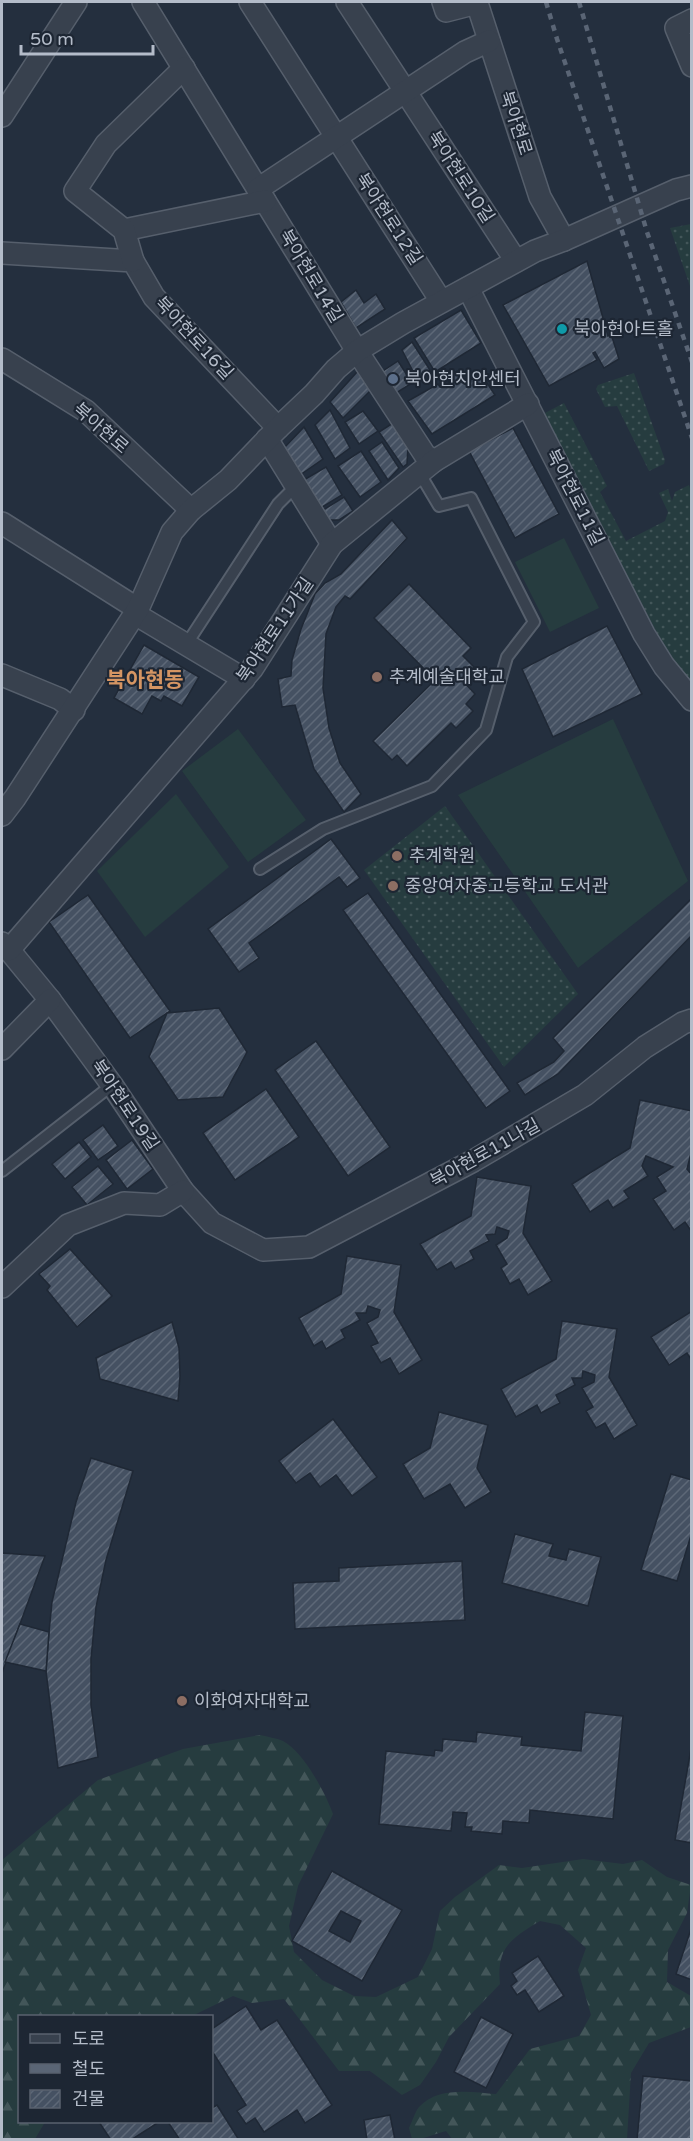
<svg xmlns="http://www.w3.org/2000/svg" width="693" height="2141" font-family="'Varela Round','Noto Sans KR',sans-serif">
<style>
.grass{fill:url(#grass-dots)}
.forest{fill:url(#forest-firs)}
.garden{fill:#263c3f}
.building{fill:url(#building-hatch);stroke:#1f2835;stroke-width:1.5;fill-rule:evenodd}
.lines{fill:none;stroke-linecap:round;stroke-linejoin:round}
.service-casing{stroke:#565f6c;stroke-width:14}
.minor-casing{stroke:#565f6c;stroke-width:24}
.service{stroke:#38414e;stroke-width:10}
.minor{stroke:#38414e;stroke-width:21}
.rail{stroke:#5a6575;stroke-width:4.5;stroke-dasharray:6 6;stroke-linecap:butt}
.culture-dot{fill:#0f9aa8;stroke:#1d2633;stroke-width:2}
.service-dot{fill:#5c6f8a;stroke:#1d2633;stroke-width:2}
.education-dot{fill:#8d6e63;stroke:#1d2633;stroke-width:2}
.labels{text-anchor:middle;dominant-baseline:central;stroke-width:4.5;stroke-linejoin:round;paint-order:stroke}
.street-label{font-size:18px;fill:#b4bcc9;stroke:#1d2633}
.poi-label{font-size:18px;fill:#b4bcc9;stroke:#1d2633;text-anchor:start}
.quarter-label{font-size:21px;font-weight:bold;fill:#d59563;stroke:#1d2633}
</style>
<defs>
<pattern id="grass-dots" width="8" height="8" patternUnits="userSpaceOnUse" patternTransform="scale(1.5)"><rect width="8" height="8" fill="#263c3f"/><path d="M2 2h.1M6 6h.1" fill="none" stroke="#435659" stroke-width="1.8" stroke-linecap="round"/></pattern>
<pattern id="forest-firs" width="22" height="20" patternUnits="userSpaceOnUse" patternTransform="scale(1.5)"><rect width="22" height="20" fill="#263c3f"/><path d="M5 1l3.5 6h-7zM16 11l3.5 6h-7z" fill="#435659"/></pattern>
<pattern id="building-hatch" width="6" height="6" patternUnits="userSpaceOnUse" patternTransform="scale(1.5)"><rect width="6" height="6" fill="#455162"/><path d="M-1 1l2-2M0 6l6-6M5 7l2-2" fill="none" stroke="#5d6877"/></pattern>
</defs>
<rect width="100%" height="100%" fill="#242f3e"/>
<!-- grass -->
<g class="grass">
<path d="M691 224H692L691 289 670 228Z"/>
<path d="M634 373 665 460 664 464 649 471 617 406 605 407 596 389 598 385Z"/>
<path d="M564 403 607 486 600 492 626 541 665 521 668 512 659 493 668 489 672 501 675 492 689 485 692 495 691 683 674 666 543 414Z"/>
<path d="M445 806 578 994 504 1067 364 870Z"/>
</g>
<!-- forest -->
<path class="forest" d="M260 1735C268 1737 276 1738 283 1741 303 1751 326 1794 333 1814L298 1886 289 1926 294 1952 322 1980 354 1996 376 1997 418 1977 432 1949 440 1911 455 1897 499 1865 522 1868 583 1859 623 1864 642 1860 667 1877 691 1885 687 1913 668 1950 667 1982 691 1996V2027L649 2043 631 2073 627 2139 453 2140 446 2131C433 2134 424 2140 412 2139L409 2128C412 2122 415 2112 419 2107 438 2086 472 2092 496 2094L530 2049 579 2036 591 2015 578 1970 586 1948 560 1925 540 1921C512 1938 496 1947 500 1984L449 2037 436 2062 420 2085 402 2095 370 2071H339L284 1999 252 2003 233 1996 192 2016H20V2122H45L35 2139H2V1860L98 1780 183 1749Z"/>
<!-- garden -->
<g class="garden">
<path d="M564 538 599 608 550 632 515 562Z"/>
<path d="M613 719 688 881 578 968 458 795Z"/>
<path d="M238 729 306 820 248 862 182 771Z"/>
<path d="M176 794 229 867 145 937 97 871Z"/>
</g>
<!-- building -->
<g class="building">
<path d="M587 261 608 336 611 334 619 359 604 368 595 352 593 353 597 360 549 386 503 305Z"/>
<path d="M356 290 364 303 376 294 385 309 356 328 341 302Z"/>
<path d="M461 310 481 343 435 372 414 338Z"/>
<path d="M412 342 430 370 417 379 402 350Z"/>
<path d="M398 361 412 383 393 395 380 373Z"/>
<path d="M358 371 371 390 343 418 330 402Z"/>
<path d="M458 371 465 383 481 374 495 395 432 434 408 401 438 384 440 387 449 383 448 380 452 378 450 375Z"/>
<path d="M330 410 350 448 335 459 315 425Z"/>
<path d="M363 411 378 431 359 444 345 422Z"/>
<path d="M393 423 408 446 407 464 403 467 379 432Z"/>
<path d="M304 427 323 459 300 475 284 448Z"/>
<path d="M513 428 559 514 515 538 469 451Z"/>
<path d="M382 442 399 468 388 480 369 451Z"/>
<path d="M361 451 381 482 360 497 338 466Z"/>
<path d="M326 467 342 495 319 509 302 481Z"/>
<path d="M344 497 353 511 339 520H325L320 512Z"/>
<path d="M392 520 407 538 350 599 345 596 336 607 326 634 323 688 329 728 340 763 361 794 344 812 314 769 295 705 282 707 278 679 291 676 292 660 301 629 315 594 325 583 341 574Z"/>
<path d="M409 584 471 648 463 656 474 667 461 679 475 694 466 704 473 711 456 728 451 723 407 766 397 755 392 760 373 741 435 680 374 618Z"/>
<path d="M607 626 642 694 553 737 522 669Z"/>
<path d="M144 645 199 677 182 706 164 696 161 701 152 696 142 714 114 698Z"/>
<path d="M331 839 360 878 347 887 339 877 249 943 259 958 239 972 208 929Z"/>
<path d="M368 893 510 1091 486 1108 343 910Z"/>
<path d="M88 895 170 1011 130 1038 49 922Z"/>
<path d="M692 898V935L558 1074 525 1095 517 1083 554 1062 564 1051 553 1038Z"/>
<path d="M219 1008 247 1052 223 1097 178 1100 149 1057 167 1013Z"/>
<path d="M316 1041 390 1147 348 1176 275 1070Z"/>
<path d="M266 1089 299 1137 235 1180 203 1133Z"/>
<path d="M640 1100 692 1111V1149L687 1169 692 1175V1232L685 1222 674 1230 653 1199 666 1191 657 1177 673 1167 646 1156 642 1166 648 1176 624 1191 629 1198 613 1208 608 1200 590 1212 572 1184 630 1148Z"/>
<path d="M103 1125 118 1146 98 1160 83 1140Z"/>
<path d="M132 1140 153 1169 127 1189 106 1160Z"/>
<path d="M79 1142 91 1157 65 1179 52 1164Z"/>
<path d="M98 1166 113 1184 87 1205 72 1187Z"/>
<path d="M477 1177 531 1186 523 1233 552 1281 528 1295 519 1279 510 1284 501 1268 507 1264 496 1245 507 1238 509 1231 497 1227 495 1234 486 1235 489 1241 470 1251 474 1259 455 1269 451 1262 437 1270 420 1244 471 1216Z"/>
<path d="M70 1249 112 1296 77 1327 47 1290 50 1286 39 1274Z"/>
<path d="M347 1256 401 1265 394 1312 422 1360 399 1374 390 1358 381 1363 371 1346 378 1343 367 1323 378 1317 380 1310 368 1306 366 1313H356L360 1320 341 1330 345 1338 326 1349 322 1341 314 1346 299 1318 341 1294Z"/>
<path d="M692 1311V1361L687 1353 669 1365 651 1337Z"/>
<path d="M562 1321 617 1329 609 1377 637 1425 614 1439 605 1423 596 1428 586 1411 593 1407 582 1388 594 1382 595 1375 583 1371 582 1378H572L575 1385 556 1395 560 1403 541 1413 537 1405 516 1417 501 1389 556 1359Z"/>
<path d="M172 1322 179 1348 180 1376 178 1401 100 1379 96 1358Z"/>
<path d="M439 1412 488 1425 477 1468 491 1492 465 1508 450 1484 424 1499 403 1464 430 1448Z"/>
<path d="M333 1419 377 1477 352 1496 336 1475 320 1487 310 1473 296 1483 279 1461Z"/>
<path d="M91 1458 133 1471 106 1560 96 1607 91 1659V1705L98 1757 58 1768 46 1671 49 1632 52 1602 76 1502Z"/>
<path d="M671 1474 692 1480V1532L677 1581 641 1570Z"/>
<path d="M515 1534 553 1544 549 1556 566 1560 569 1549 601 1557 588 1606 502 1583Z"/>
<path d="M2 1553 45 1556 2 1673Z"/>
<path d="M462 1561 465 1620 295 1629 293 1583 339 1581V1568Z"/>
<path d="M20 1624 49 1632 46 1671 5 1662Z"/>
<path d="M585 1712 623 1716 613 1819 530 1810 529 1823 503 1821 502 1834 471 1831 472 1827H465L467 1813 453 1812 451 1831 379 1824 386 1751 434 1756 435 1750 442 1751 443 1739 476 1742 477 1732 522 1737 521 1745 581 1751Z"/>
<path d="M692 1743V1843L675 1840Z"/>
<path d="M332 1871 402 1910 362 1981 292 1941ZM341 1911 361 1921 350 1942 329 1931Z"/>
<path d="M692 1926V1980L676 1974Z"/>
<path d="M538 1956 564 1996 539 2012 525 1990 517 1995 511 1986 517 1981 512 1973Z"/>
<path d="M246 2006 261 2030 277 2020 332 2105 305 2123 297 2110 264 2132 255 2118 246 2124 237 2111 246 2105 212 2051V2029Z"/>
<path d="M481 2017 513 2034 486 2088 454 2072Z"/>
<path d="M643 2076 692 2081V2140H637Z"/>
<path d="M217 2105 239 2140H180L168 2122H212V2108Z"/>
<path d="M390 2115 395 2140H367L364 2120Z"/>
<path d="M99 2122H159L131 2140H111Z"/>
</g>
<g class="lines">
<!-- service casing -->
<g class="service-casing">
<g id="service">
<path d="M186 645 278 504 296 486"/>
<path d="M260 869 323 829 432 786 486 730 507 657 534 622 471 498 439 506 420 474"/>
<path d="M2 1171 112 1085"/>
</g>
</g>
<!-- minor casing -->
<g class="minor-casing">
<g id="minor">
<path d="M143 2 357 351 425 455 434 461"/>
<path d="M250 2 441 301"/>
<path d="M347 2 516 261"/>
<path d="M443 2 446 11 477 3 540 197 564 240"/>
<path d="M692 20 676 28 692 66"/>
<path d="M2 116 76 2"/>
<path d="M258 189 465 52 489 41"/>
<path d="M124 230 265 201"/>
<path d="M2 253 133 261 154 297 278 428"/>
<path d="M133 261 124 230 75 191 106 144 184 68"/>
<path d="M468 288 644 634 664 666 692 700"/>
<path d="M2 359 86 411 191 510"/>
<path d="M267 439 332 544"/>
<path d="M2 523 138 609"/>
<path d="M135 614 244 679"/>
<path d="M2 675 60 699 74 710"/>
<path d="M2 815 15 798 138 609 172 532 191 510 228 480 278 428 314 394 336 369 357 351 403 323 535 251 564 240 676 190 692 186"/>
<path d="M2 943 9 950 50 1000 112 1085 183 1191 212 1223 263 1250 309 1247 473 1161 585 1095 645 1047 683 1023 692 1020"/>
<path d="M9 950 252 669 332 544 434 461 528 404"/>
<path d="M2 1049 50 1000"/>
<path d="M2 1287 68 1225 124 1203 160 1205 183 1191"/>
</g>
</g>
<!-- service -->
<use href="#service" class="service"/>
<!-- minor -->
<use href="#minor" class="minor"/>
<!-- rail -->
<g class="rail">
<path d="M546 2 557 39 692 438"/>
<path d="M579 2 647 232 692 362"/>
</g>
</g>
<!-- markers -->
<circle class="culture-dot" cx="562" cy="329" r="6"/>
<circle class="service-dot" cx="393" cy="379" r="6"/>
<g class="education-dot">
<circle cx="377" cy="677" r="6"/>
<circle cx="397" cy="856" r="6"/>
<circle cx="393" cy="886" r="6"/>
<circle cx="182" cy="1701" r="6"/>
</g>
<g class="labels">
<!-- street labels -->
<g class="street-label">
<text transform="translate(516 123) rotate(72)">북아현로</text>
<text transform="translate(461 177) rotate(57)">북아현로10길</text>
<text transform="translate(389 219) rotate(57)">북아현로12길</text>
<text transform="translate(311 276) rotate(59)">북아현로14길</text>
<text transform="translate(194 338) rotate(47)">북아현로16길</text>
<text transform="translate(101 428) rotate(41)">북아현로</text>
<text transform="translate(575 497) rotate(63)">북아현로11길</text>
<text transform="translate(275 630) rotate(-56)">북아현로11가길</text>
<text transform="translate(125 1105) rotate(56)">북아현로19길</text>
<text transform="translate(485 1153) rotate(-29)">북아현로11나길</text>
</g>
<!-- poi labels -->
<g class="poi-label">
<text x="574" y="329">북아현아트홀</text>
<text x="405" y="379">북아현치안센터</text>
<text x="389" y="677">추계예술대학교</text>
<text x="409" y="856">추계학원</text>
<text x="405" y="886">중앙여자중고등학교 도서관</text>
<text x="194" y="1701">이화여자대학교</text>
</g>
<!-- quarter labels -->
<g class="quarter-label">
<text x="145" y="680">북아현동</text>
</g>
</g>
<!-- border -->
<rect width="693" height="2141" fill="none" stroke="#b4bcc9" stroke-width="6"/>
<!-- legend -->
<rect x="18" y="2015" width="195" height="108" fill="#1d2633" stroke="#59626f" stroke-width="1.5"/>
<rect x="30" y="2034" width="30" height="9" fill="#38414e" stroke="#59626f" stroke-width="1.5"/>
<text x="72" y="2045" font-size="18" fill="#b4bcc9">도로</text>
<rect x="30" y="2064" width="30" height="9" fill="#5a6575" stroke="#59626f" stroke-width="1.5"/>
<text x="72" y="2075" font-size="18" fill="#b4bcc9">철도</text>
<rect x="30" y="2090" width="30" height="18" fill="url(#building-hatch)" stroke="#59626f" stroke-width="1.5"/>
<text x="72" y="2105" font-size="18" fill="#b4bcc9">건물</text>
<!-- scale -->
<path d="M21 45v9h132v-9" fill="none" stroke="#b4bcc9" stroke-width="3"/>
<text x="30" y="45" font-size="18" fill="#b4bcc9" stroke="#1d2633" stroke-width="4.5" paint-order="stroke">50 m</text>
</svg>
